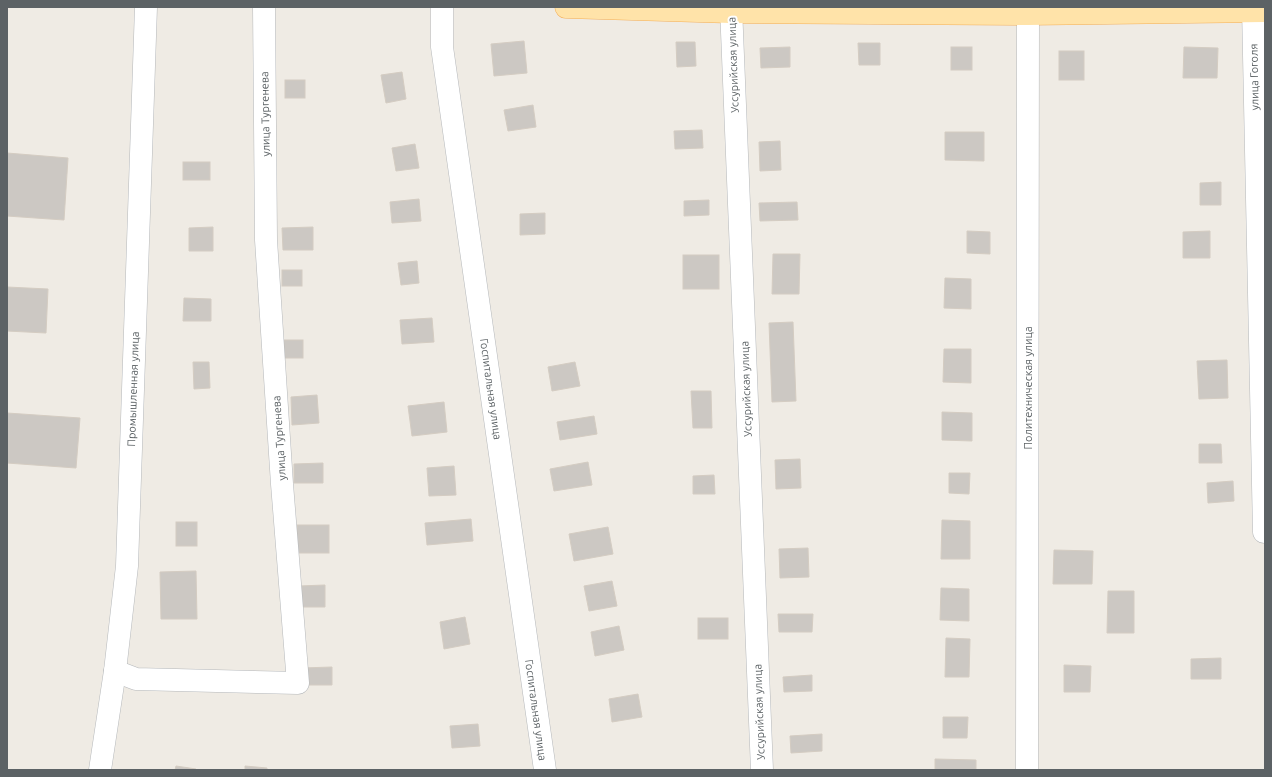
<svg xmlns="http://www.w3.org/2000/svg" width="1272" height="777" font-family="Ubuntu,sans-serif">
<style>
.building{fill:#ccc8c3;stroke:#d4ccc2}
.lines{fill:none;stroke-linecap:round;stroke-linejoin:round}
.minor-casing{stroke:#b5b8bb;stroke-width:23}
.major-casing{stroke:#f4af58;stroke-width:23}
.minor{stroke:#fff;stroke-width:22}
.major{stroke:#ffe3a9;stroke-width:22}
.labels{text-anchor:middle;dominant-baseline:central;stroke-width:4;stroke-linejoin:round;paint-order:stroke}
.street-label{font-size:11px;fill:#5c6265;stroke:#fff}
</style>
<rect width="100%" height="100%" fill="#efebe4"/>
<!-- building -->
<g class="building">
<path d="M524 41 527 73 494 76 491 44Z"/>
<path d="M676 42H695L696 66 677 67Z"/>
<path d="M858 43H880V65H859Z"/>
<path d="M790 47V67L761 68 760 48Z"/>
<rect x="951" y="47" width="21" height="23"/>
<path d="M1184 47 1218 48 1217 78H1183Z"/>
<rect x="1059" y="51" width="25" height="29"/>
<path d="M402 72 406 99 386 103 381 75Z"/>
<rect x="285" y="80" width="20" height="18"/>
<path d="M533 105 536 127 508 131 504 110Z"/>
<path d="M702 130 703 148 675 149 674 131Z"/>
<path d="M945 132H984V161L945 160Z"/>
<path d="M780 141 781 170 760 171 759 142Z"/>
<path d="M415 144 419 168 396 171 392 148Z"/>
<path d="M7 153 68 158 64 220 7 216Z"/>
<rect x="183" y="162" width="27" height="18"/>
<path d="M1221 182V205H1200V183Z"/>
<path d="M419 199 421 221 392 223 390 202Z"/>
<path d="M709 200V215L684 216V201Z"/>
<path d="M797 202 798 220 760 221 759 203Z"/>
<path d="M545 213V234L520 235V214Z"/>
<path d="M213 227V251H189V228Z"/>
<path d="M313 227V250H283L282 228Z"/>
<path d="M967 231 990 232V254L967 253Z"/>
<path d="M1210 231V258H1183V232Z"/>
<path d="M773 254H800L799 294H772Z"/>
<rect x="683" y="255" width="36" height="34"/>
<path d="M417 261 419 283 401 285 398 263Z"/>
<rect x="282" y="270" width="20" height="16"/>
<path d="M945 278 971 279V309L944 308Z"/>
<path d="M7 287 48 289 46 333 7 331Z"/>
<path d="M184 298 211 299V321H183Z"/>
<path d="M432 318 434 342 402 344 400 320Z"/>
<path d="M793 322 796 401 772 402 769 323Z"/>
<rect x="284" y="340" width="19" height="18"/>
<path d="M944 349H971V383L943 382Z"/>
<path d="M1227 360 1228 398 1199 399 1197 361Z"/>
<path d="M193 362H209L210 388 194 389Z"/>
<path d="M575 362 580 386 552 391 548 367Z"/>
<path d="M691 391H711L712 428H693Z"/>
<path d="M317 395 319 423 292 425 291 397Z"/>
<path d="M444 402 447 432 412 436 408 406Z"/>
<path d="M942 412 972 413V441L942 440Z"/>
<path d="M7 413 80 418 76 468 7 463Z"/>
<path d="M594 416 597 434 560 440 557 422Z"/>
<path d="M1199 444H1221L1222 463H1199Z"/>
<path d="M800 459 801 488 776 489 775 460Z"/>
<path d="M588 462 592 485 554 491 550 469Z"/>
<path d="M323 463V483H294V464Z"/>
<path d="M454 466 456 495 429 496 427 468Z"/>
<path d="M949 473H970L969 494 949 493Z"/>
<path d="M714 475 715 494H693V476Z"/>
<path d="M1233 481 1234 501 1208 503 1207 483Z"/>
<path d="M471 519 473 541 427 545 425 523Z"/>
<path d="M942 520 970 521V559H941Z"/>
<rect x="176" y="522" width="21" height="24"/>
<rect x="297" y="525" width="32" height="28"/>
<path d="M608 527 613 554 574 561 569 534Z"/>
<path d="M808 548 809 577 780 578 779 549Z"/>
<path d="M1054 550 1093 551 1092 584H1053Z"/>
<path d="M196 571 197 619H161L160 572Z"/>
<path d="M612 581 617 606 589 611 584 586Z"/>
<path d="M325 585V607H299V586Z"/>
<path d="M941 588 969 589V621L940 620Z"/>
<path d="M1108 591H1134V633H1107Z"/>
<path d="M778 614H813L812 632H779Z"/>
<path d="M465 617 470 644 444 649 440 622Z"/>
<rect x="698" y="618" width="30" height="21"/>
<path d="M619 626 624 650 595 656 591 632Z"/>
<path d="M946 638 970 639 969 677H945Z"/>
<path d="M1221 658V679H1191V659Z"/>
<path d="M1064 665 1091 666 1090 692H1064Z"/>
<path d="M332 667V685H303L302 668Z"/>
<path d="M812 675V691L784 692 783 677Z"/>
<path d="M638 694 642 717 612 722 609 699Z"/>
<path d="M943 717H968L967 738H943Z"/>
<path d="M478 724 480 746 452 748 450 726Z"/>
<path d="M822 734V751L791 753 790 736Z"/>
<path d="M935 759 976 760V770H935Z"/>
<path d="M176 766 196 769V770H175Z"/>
<path d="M245 766 267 768V770H245Z"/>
</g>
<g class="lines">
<!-- minor casing -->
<g class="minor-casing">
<g id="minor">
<path d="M442 7V47L545 770"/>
<path d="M731 7 762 770"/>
<path d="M1253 7 1264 532"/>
<path d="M115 671 136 679 298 683 282 484 266 240 264 7"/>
<path d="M100 770 115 671 127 566 146 7"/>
<path d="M1027 770 1028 7"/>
</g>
</g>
<!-- major casing -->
<g class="major-casing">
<path id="major" d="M566 7 731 12 1028 14 1265 11"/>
</g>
<!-- minor -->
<use href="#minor" class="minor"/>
<!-- major -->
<use href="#major" class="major"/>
</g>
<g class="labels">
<!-- street labels -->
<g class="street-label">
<text transform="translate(733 65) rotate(-92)">Уссурийская улица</text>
<text transform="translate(1254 77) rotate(-91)">улица Гоголя</text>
<text transform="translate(265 114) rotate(-91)">улица Тургенева</text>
<text transform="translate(1028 388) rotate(-90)">Политехническая улица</text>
<text transform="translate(133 389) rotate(-88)">Промышленная улица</text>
<text transform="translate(491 389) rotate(82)">Госпитальная улица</text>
<text transform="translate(746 389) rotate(-92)">Уссурийская улица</text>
<text transform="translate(279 438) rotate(-94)">улица Тургенева</text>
<text transform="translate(536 710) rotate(82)">Госпитальная улица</text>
<text transform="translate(759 712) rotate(-92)">Уссурийская улица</text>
</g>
</g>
<!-- border -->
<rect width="1272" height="777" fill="none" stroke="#5c6265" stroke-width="16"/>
</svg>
